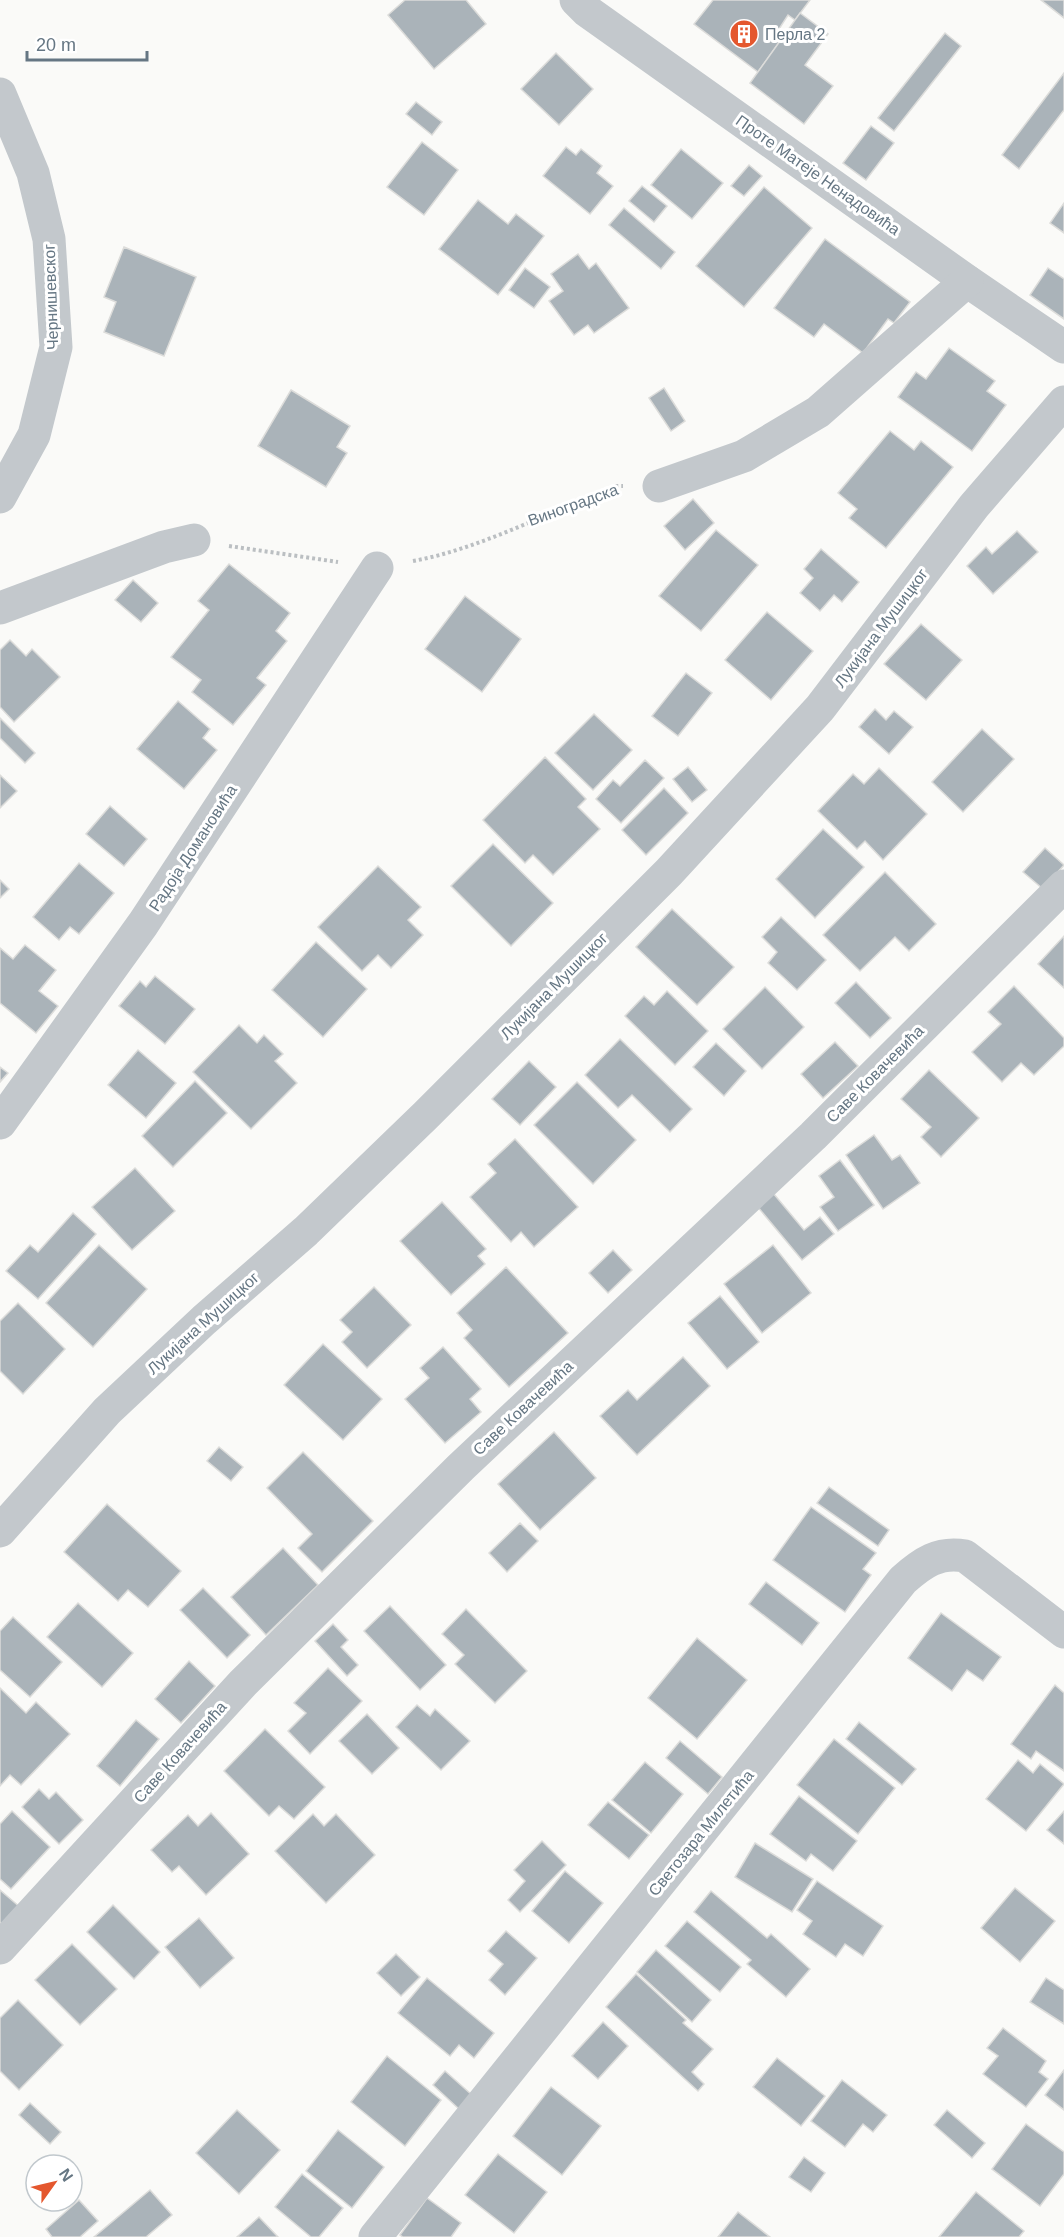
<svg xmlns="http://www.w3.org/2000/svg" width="1064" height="2237" font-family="Helvetica,sans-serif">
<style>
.building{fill:#aab3b9;stroke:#dcdcda;stroke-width:1.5}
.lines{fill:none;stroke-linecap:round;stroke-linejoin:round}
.path{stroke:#bbbfc2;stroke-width:4;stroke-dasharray:3 3;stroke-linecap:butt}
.minor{stroke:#c3c8cc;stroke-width:33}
.labels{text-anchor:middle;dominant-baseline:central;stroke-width:6;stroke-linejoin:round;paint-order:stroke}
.poi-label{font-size:16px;fill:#657683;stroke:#fff;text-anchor:start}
.street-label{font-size:16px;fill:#657683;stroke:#fff}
</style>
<rect width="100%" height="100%" fill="#fafaf8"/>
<!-- building -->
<g class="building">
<path d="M405 0H466L486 24 434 69 388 15Z"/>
<path d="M713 0H810L795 20 788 15 777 32 783 37 758 72 694 24Z"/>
<path d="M1041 0H1064V18Z"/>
<path d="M800 13 828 34 805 65 833 86 804 124 750 83Z"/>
<path d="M945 33 961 46 894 131 878 118Z"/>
<path d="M556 53 593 89 559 125 521 89Z"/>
<path d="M1064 73V110L1019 169 1002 155Z"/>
<path d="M416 102 442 122 432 135 406 114Z"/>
<path d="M871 126 894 143 866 180 843 163Z"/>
<path d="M422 142 458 170 424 215 387 187Z"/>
<path d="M566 147 576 155 581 149 602 166 597 173 613 186 590 214 543 176Z"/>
<path d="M681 149 723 183 692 219 651 185Z"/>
<path d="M749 165 762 176 744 196 731 186Z"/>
<path d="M642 186 667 206 654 222 629 201Z"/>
<path d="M764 187 812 228 744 307 696 266Z"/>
<path d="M478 200 508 224 516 214 544 236 498 295 439 249Z"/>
<path d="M1064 203V233L1050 223Z"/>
<path d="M624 208 675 252 661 269 609 225Z"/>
<path d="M825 239 910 302 894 323 888 319 863 353 824 324 814 337 774 308Z"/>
<path d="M124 247 196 277 164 356 104 332 116 302 104 297Z"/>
<path d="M578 254 589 269 596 263 629 308 594 333 588 325 574 335 549 301 563 291 551 274Z"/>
<path d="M525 268 550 287 534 308 509 290Z"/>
<path d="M1048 268 1064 279V319L1030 295Z"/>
<path d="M949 348 995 381 987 391 1006 405 972 451 898 397 916 372 926 379Z"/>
<path d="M664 388 685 421 671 431 649 398Z"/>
<path d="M291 390 350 426 337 447 347 453 326 487 258 446Z"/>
<path d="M890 431 914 450 921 441 953 467 886 548 849 518 857 509 838 493Z"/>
<path d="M693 499 714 523 685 550 664 526Z"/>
<path d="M716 530 758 565 701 631 659 596Z"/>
<path d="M1017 531 1038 552 993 594 967 566 986 547 992 554Z"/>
<path d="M821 549 859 582 842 602 834 595 820 611 800 593 813 578 804 569Z"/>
<path d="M229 564 290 613 276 631 287 641 257 678 266 685 233 725 192 692 201 680 171 657 209 610 198 601Z"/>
<path d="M133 580 158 603 141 622 115 600Z"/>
<path d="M465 596 521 639 482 692 425 649Z"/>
<path d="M767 612 813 651 771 700 725 660Z"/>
<path d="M921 624 962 660 926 700 884 664Z"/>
<path d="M10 640 26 656 32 649 60 677 14 722 0 707V650Z"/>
<path d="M686 673 712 693 678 736 652 716Z"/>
<path d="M178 701 210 729 203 738 217 750 184 789 137 749Z"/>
<path d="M875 709 886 720 894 711 913 727 889 754 859 727Z"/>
<path d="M594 714 632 750 593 790 555 753Z"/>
<path d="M0 718 35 753 25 763 0 738Z"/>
<path d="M982 729 1014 759 963 812 932 782Z"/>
<path d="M545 757 586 799 578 807 600 829 553 875 533 855 525 863 483 820Z"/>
<path d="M645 760 664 778 621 823 596 799 613 780 620 786Z"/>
<path d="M688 767 707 790 692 802 673 779Z"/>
<path d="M879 768 927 814 883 860 865 841 857 849 818 811 853 774 864 784Z"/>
<path d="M0 775 17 791 0 808Z"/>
<path d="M664 788 688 813 646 855 622 830Z"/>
<path d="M110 806 147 839 124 866 86 834Z"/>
<path d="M823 829 864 867 815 918 776 879Z"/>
<path d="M493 844 553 903 511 946 451 886Z"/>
<path d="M1045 848 1064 865 1043 889 1023 872Z"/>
<path d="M79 863 114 893 79 934 70 927 59 940 33 917Z"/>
<path d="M378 866 421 907 408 920 423 935 391 968 378 955 362 971 318 927Z"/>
<path d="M885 872 936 924 909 951 895 937 860 971 823 935Z"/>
<path d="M0 880 9 889 0 898Z"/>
<path d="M672 909 734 967 697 1005 636 947Z"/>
<path d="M781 917 826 960 797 990 768 963 777 952 762 937Z"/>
<path d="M1064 936V988L1038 964Z"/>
<path d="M316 942 367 989 323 1037 272 990Z"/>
<path d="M25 945 56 970 39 991 58 1006 36 1033 0 1003V948L13 959Z"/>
<path d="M155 976 195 1009 165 1044 119 1006 140 981 146 987Z"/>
<path d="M856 982 891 1018 870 1038 835 1003Z"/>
<path d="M1014 986 1064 1038V1046L1034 1075 1021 1063 1002 1082 972 1052 1001 1024 988 1012Z"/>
<path d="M765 987 804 1027 762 1069 723 1029Z"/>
<path d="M667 991 708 1031 675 1065 625 1016 644 996 654 1005Z"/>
<path d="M239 1025 257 1043 264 1035 283 1054 275 1061 297 1083 251 1129 193 1072Z"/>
<path d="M620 1039 692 1109 670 1132 632 1095 618 1108 585 1075Z"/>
<path d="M835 1042 858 1066 823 1098 801 1074Z"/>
<path d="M716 1043 746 1071 724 1096 693 1067Z"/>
<path d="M138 1050 176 1083 146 1118 108 1085Z"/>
<path d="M529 1061 556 1087 520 1125 492 1099Z"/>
<path d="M0 1067 8 1073 0 1082Z"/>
<path d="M929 1070 979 1118 941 1157 921 1137 931 1127 901 1099Z"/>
<path d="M195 1081 227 1113 173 1167 142 1136Z"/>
<path d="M577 1082 636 1140 593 1184 534 1125Z"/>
<path d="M874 1135 892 1160 900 1155 920 1183 883 1209 846 1155Z"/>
<path d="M515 1139 578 1207 534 1247 521 1232 511 1242 470 1197 496 1173 488 1164Z"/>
<path d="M840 1160 874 1205 838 1231 820 1207 834 1197 819 1176Z"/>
<path d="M135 1168 175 1211 132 1250 92 1207Z"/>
<path d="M773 1193 804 1230 820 1217 834 1234 802 1260 757 1206Z"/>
<path d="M442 1202 486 1249 478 1256 485 1264 451 1295 400 1241Z"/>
<path d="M73 1213 96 1234 38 1299 6 1271 30 1245 38 1252Z"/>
<path d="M99 1245 147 1289 93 1347 46 1303Z"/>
<path d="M773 1245 811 1293 762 1333 724 1284Z"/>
<path d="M613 1250 632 1270 608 1293 589 1273Z"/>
<path d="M506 1267 568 1333 509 1387 464 1338 472 1330 457 1313Z"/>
<path d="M374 1287 411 1325 367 1368 342 1342 352 1332 340 1320Z"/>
<path d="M720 1296 759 1342 727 1369 688 1323Z"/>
<path d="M18 1303 65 1349 23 1394 0 1371V1321Z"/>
<path d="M323 1344 382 1399 343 1440 284 1385Z"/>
<path d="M443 1347 481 1389 470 1399 481 1412 445 1443 405 1399 429 1378 420 1368Z"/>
<path d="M683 1357 710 1386 637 1455 600 1416 628 1390 637 1400Z"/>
<path d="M554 1432 596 1478 540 1530 498 1484Z"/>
<path d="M219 1447 243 1467 231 1481 207 1461Z"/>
<path d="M303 1452 373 1521 322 1572 298 1548 312 1534 267 1488Z"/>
<path d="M829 1487 889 1530 878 1546 817 1503Z"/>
<path d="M107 1504 181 1571 148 1607 128 1590 118 1601 64 1552Z"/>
<path d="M811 1507 876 1553 863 1569 871 1575 845 1612 773 1560Z"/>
<path d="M520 1523 538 1541 507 1572 489 1553Z"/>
<path d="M283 1548 318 1585 266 1635 231 1597Z"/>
<path d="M766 1582 819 1623 802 1645 749 1604Z"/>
<path d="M203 1588 250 1635 227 1658 180 1610Z"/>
<path d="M78 1603 133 1653 102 1687 47 1637Z"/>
<path d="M390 1606 446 1665 420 1690 364 1631Z"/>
<path d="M466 1609 527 1671 495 1703 455 1664 464 1655 442 1634Z"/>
<path d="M941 1613 1001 1657 983 1681 967 1670 952 1691 908 1658Z"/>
<path d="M13 1617 62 1662 30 1697 0 1670V1631Z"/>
<path d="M333 1624 348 1640 341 1647 358 1665 347 1676 315 1641Z"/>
<path d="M697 1638 747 1680 697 1739 648 1698Z"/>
<path d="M189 1661 215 1686 181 1723 155 1699Z"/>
<path d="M328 1668 362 1701 310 1754 288 1731 306 1713 294 1703Z"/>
<path d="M1055 1685 1064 1693V1771L1036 1751 1031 1759 1011 1744Z"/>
<path d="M0 1688 26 1713 36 1702 70 1734 21 1785 10 1775 0 1786Z"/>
<path d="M417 1705 430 1716 435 1709 470 1741 441 1770 396 1727Z"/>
<path d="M367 1714 399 1748 372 1774 339 1741Z"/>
<path d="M136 1720 159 1739 120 1786 97 1766Z"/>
<path d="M859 1722 916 1769 902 1785 846 1739Z"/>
<path d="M265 1729 325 1787 294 1819 279 1806 269 1816 224 1771Z"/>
<path d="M834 1739 895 1788 858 1834 797 1785Z"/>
<path d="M680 1741 722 1777 708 1794 666 1758Z"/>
<path d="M1018 1760 1033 1773 1040 1764 1064 1784 1026 1831 986 1799Z"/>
<path d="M645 1762 683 1794 651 1833 612 1800Z"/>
<path d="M39 1789 49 1799 56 1792 83 1820 59 1844 22 1807Z"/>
<path d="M799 1796 857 1841 833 1871 811 1854 806 1861 770 1834Z"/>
<path d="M608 1802 649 1835 629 1859 588 1825Z"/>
<path d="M12 1811 50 1847 11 1889 0 1879V1824Z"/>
<path d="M1064 1811V1844L1047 1830Z"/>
<path d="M211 1813 249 1854 206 1895 179 1866 172 1872 151 1850 188 1815 198 1826Z"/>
<path d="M313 1814 324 1826 336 1814 375 1855 326 1903 275 1851Z"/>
<path d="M542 1841 566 1865 520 1912 508 1900 525 1881 514 1870Z"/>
<path d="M755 1843 813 1879 792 1912 735 1877Z"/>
<path d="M565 1871 603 1903 569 1943 532 1911Z"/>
<path d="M817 1881 883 1926 863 1956 845 1944 836 1957 803 1934 812 1921 797 1910Z"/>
<path d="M1015 1888 1055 1921 1020 1962 981 1928Z"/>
<path d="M0 1890 21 1908 4 1926 0 1922Z"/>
<path d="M711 1891 767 1938 771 1934 810 1969 786 1997 747 1964 751 1960 694 1912Z"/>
<path d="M113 1905 160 1952 134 1979 87 1932Z"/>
<path d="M199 1918 234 1958 200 1988 165 1947Z"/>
<path d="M687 1921 741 1967 720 1992 665 1946Z"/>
<path d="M506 1931 537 1958 505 1995 489 1980 503 1964 488 1951Z"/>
<path d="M72 1944 117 1989 80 2025 35 1980Z"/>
<path d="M656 1950 711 2000 692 2022 637 1972Z"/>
<path d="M396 1954 420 1977 401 1996 377 1973Z"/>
<path d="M636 1974 686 2020 683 2023 713 2049 692 2072 704 2084 698 2091 606 2007Z"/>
<path d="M427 1978 494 2033 474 2058 459 2045 450 2056 398 2013Z"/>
<path d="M1046 1978 1064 1990V2024L1030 2002Z"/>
<path d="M18 2000 63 2045 19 2090 0 2071V2018Z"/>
<path d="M603 2022 628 2046 598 2079 572 2056Z"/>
<path d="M1003 2028 1046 2061 1039 2072 1048 2079 1026 2107 983 2074 998 2056 987 2048Z"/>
<path d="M387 2056 441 2100 405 2146 351 2102Z"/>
<path d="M777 2058 825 2096 801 2126 753 2087Z"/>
<path d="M1064 2070V2110L1045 2095Z"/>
<path d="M445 2071 472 2095 460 2110 433 2085Z"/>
<path d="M842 2080 887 2115 873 2132 863 2124 845 2147 811 2121Z"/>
<path d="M551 2087 601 2126 562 2175 513 2136Z"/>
<path d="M30 2103 61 2132 50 2144 19 2115Z"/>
<path d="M237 2110 280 2150 239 2194 196 2153Z"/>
<path d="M947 2110 985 2143 972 2158 934 2125Z"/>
<path d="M1026 2124 1064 2152V2174L1040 2206 992 2169Z"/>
<path d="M338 2130 384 2167 352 2208 306 2171Z"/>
<path d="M498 2154 547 2192 514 2233 465 2195Z"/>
<path d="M804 2157 825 2173 811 2192 789 2177Z"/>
<path d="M302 2174 343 2208 319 2237H311L275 2207Z"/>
<path d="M150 2190 172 2215 146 2237H94Z"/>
<path d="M976 2192 1024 2231 1019 2237H939Z"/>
<path d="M427 2198 461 2223 451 2237H403L400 2235Z"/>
<path d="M79 2200 98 2221 80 2237H52L46 2229Z"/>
<path d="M738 2212 770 2237H718Z"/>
<path d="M259 2217 278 2237H237Z"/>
</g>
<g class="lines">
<!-- path -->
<g class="path">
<path d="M229 546 338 562"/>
<path d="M413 561C480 549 553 510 617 486H623"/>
</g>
<!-- minor -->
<g class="minor">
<path d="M576 0 587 11 967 281 1064 347"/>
<path d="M0 94 33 173 49 239 56 347 34 435 0 497"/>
<path d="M659 486 744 456 818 412 967 281"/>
<path d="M0 608 164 547 194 540"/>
<path d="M0 1123 143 924 377 568"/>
<path d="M0 1531 107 1411 204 1320 306 1231 426 1115 669 872 820 708 974 506 1064 402"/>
<path d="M0 1948 243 1683 461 1467 813 1136 1064 886"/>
<path d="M375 2237 903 1580C922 1563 939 1551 965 1556L1064 1632"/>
</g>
</g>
<!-- icons -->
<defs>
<g id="building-disc" transform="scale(1.5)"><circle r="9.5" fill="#e4572e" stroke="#fff"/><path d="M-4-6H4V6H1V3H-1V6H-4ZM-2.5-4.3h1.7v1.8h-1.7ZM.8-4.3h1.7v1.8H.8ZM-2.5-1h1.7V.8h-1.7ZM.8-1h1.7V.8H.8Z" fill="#fff"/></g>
</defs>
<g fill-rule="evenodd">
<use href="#building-disc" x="744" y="34"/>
</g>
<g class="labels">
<!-- poi labels -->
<g class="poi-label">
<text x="765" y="34">Перла 2</text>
</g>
<!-- street labels -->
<g class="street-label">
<text transform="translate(818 175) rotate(35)">Проте Матеје Ненадовића</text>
<text transform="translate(51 297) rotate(-92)">Чернишевског</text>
<text transform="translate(573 505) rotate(-20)">Виноградска</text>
<text transform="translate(881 628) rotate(-53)">Лукијана Мушицког</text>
<text transform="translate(193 848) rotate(-57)">Радоја Домановића</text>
<text transform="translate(554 986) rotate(-45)">Лукијана Мушицког</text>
<text transform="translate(875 1074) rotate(-45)">Саве Ковачевића</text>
<text transform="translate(203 1323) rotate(-42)">Лукијана Мушицког</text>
<text transform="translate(523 1408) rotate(-43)">Саве Ковачевића</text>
<text transform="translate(180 1752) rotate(-48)">Саве Ковачевића</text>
<text transform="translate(701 1833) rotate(-51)">Светозара Милетића</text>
</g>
</g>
<!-- north arrow -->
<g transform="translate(54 2183) rotate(56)"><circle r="28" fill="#ffffff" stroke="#c1c8cd" stroke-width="1.5"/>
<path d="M0-4.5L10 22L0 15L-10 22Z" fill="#e4572e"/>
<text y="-9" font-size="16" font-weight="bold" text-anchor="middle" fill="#657683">N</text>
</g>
<!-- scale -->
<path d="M27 51v9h120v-9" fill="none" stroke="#657683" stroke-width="3"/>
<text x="36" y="51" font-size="18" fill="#657683" stroke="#ffffff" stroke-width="4.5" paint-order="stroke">20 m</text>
</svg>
